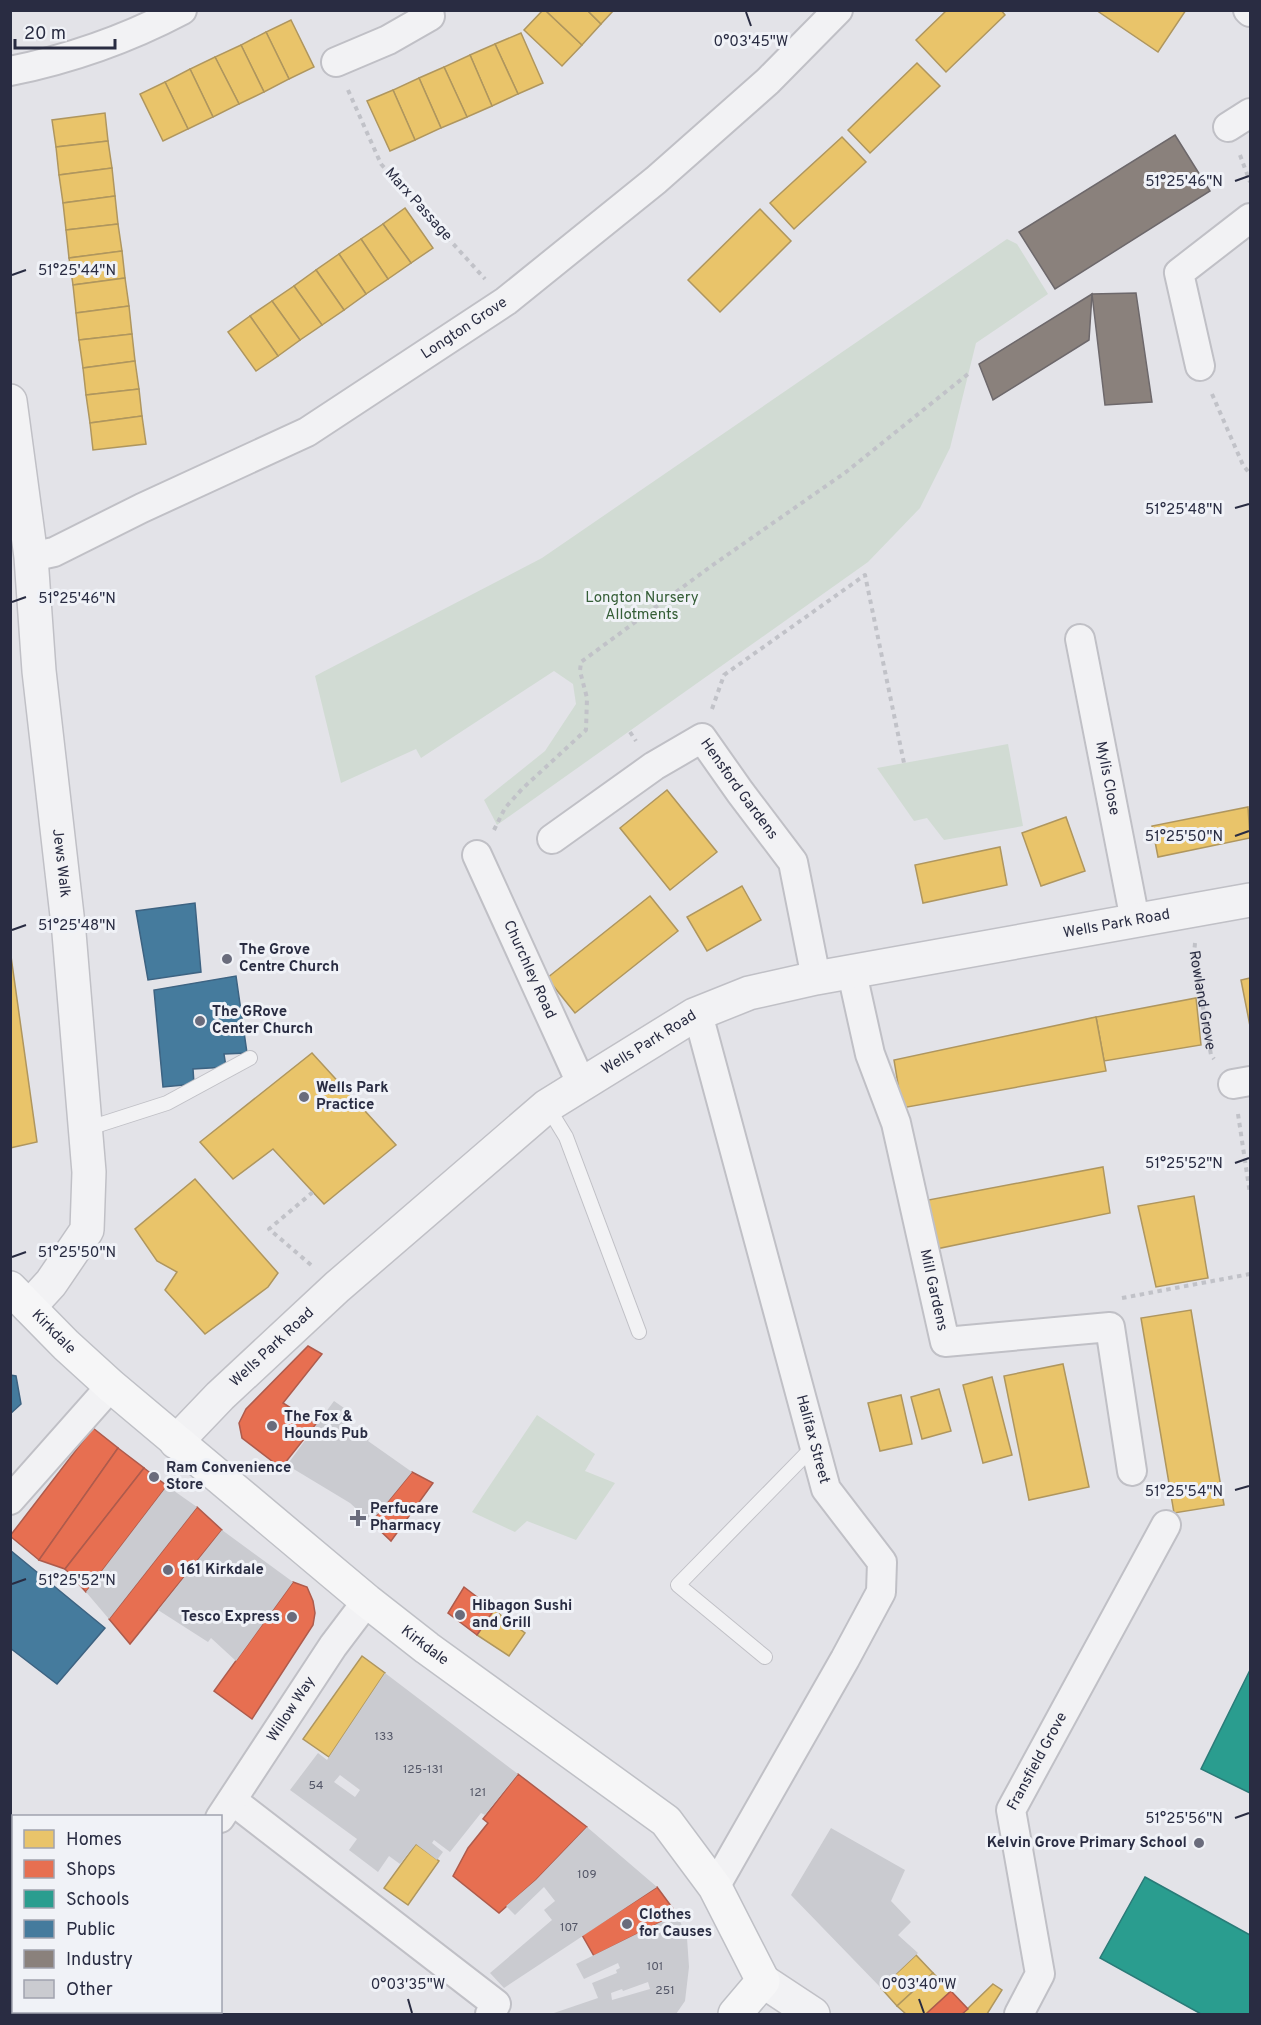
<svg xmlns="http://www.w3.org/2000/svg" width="1261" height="2025" font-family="Overpass,sans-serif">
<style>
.green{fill:#d1dbd3}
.homes{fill:#e9c46a;stroke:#af965e;stroke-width:1.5}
.shops{fill:#e76f51;stroke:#ae5b4c;stroke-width:1.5}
.schools{fill:#2a9d8f;stroke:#2a7b78;stroke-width:1.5}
.public{fill:#457b9d;stroke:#3d6382;stroke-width:1.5}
.industry{fill:#8a817c;stroke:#6d686b;stroke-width:1.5}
.building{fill:#cacbd0;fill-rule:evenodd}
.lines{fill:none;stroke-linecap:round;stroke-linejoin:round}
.service-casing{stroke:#c0c0c6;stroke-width:16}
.minor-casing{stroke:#c0c0c6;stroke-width:32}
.tertiary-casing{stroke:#c0c0c6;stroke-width:36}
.primary-casing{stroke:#bfc0c6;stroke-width:36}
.path{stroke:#c1c2c8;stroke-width:4;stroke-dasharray:4.5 4.5;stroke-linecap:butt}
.service{stroke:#f2f2f4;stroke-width:14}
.minor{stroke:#f2f2f4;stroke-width:28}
.tertiary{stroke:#f2f2f4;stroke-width:33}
.primary{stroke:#f6f6f7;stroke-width:33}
.ticks{fill:none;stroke:#292c42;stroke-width:2}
.poi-dot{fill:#6a6c7c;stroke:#f0f2f7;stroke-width:2}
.labels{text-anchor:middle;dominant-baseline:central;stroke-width:6;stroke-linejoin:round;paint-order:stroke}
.number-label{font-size:12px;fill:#535667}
.street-label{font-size:15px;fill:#292c42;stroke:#f0f2f7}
.park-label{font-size:15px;fill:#355e37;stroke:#f0f2f7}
.poi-label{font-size:15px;font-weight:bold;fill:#292c42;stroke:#f0f2f7;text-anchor:start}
.ticks-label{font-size:15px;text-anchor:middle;fill:#292c42;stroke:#f0f2f7;stroke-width:6;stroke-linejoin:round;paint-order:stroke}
</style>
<rect width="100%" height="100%" fill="#e3e3e8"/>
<!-- green -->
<g class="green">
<path d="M1007 239 1017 244 1048 294 976 343 950 448 920 508 868 562 497 825 484 800 545 751 576 704 573 684 554 671 421 758 416 749 341 783 315 676 542 558Z"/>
<path d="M1008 744 1023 826 944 840 927 818 914 821 877 768Z"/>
<path d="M537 1415 595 1454 585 1471 615 1483 576 1540 527 1521 515 1532 472 1512Z"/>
</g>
<!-- homes -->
<g class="homes">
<path d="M543 10H545L582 45 562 66 524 30Z"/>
<path d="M545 10H587L601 24 582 45Z"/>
<path d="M587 10H614L601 24Z"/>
<path d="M947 10H1001L1005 15 946 72 916 40Z"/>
<path d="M1096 10H1186L1158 52Z"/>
<path d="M291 20 314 67 289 79 266 32Z"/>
<path d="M266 32 289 79 264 92 241 45Z"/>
<path d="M521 33 543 83 518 94 495 44Z"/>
<path d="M495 44 518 94 492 106 470 55Z"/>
<path d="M241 45 264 92 239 104 215 57Z"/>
<path d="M470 55 492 106 467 117 444 67Z"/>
<path d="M215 57 239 104 213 117 190 69Z"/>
<path d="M917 63 940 86 870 153 848 130Z"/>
<path d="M444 67 467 117 441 128 419 78Z"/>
<path d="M190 69 213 117 188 129 165 82Z"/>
<path d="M419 78 441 128 415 140 393 90Z"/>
<path d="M165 82 188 129 163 141 140 94Z"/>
<path d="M393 90 415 140 390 151 367 101Z"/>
<path d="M105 113 108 141 56 147 52 120Z"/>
<path d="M842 137 866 162 794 229 770 203Z"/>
<path d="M108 141 112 168 59 175 56 147Z"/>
<path d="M112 168 115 196 63 203 59 175Z"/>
<path d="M115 196 118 224 66 230 63 203Z"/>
<path d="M405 208 433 248 411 263 383 224Z"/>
<path d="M760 209 791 241 720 312 688 280Z"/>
<path d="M118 224 122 251 69 258 66 230Z"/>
<path d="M383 224 411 263 388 279 361 239Z"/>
<path d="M361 239 388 279 366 294 339 254Z"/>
<path d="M122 251 125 278 73 285 69 258Z"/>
<path d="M339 254 366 294 344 310 316 270Z"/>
<path d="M316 270 344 310 322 325 294 286Z"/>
<path d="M125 278 129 306 76 313 73 285Z"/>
<path d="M294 286 322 325 300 340 272 301Z"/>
<path d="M272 301 300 340 278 356 250 316Z"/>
<path d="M129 306 132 334 79 340 76 313Z"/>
<path d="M250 316 278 356 256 371 228 332Z"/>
<path d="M132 334 135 361 83 368 79 340Z"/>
<path d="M135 361 139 389 86 395 83 368Z"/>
<path d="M139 389 142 416 90 423 86 395Z"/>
<path d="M142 416 146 444 93 450 90 423Z"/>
<path d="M667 790 717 852 670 890 620 828Z"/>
<path d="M1248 807 1250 838 1158 857 1152 826Z"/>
<path d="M1066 817 1085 871 1041 886 1022 833Z"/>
<path d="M1000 847 1007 885 923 903 915 865Z"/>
<path d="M742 886 761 920 707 951 687 917Z"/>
<path d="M650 896 678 931 575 1013 547 978Z"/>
<path d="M10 949 37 1142 10 1148Z"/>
<path d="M1250 978V1026L1241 980Z"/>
<path d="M1196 998 1201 1045 1104 1061 1096 1017Z"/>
<path d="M1096 1017 1106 1071 902 1108 894 1060Z"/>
<path d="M312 1053 396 1145 324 1204 273 1149 233 1179 200 1142Z"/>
<path d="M1103 1167 1110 1213 936 1249 923 1201Z"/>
<path d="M195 1179 278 1273 268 1287 205 1334 165 1290 177 1272 157 1261 135 1229Z"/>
<path d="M1194 1196 1208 1278 1156 1287 1138 1206Z"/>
<path d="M1191 1310 1224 1505 1174 1513 1141 1318Z"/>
<path d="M1063 1364 1089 1487 1029 1500 1004 1376Z"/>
<path d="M992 1377 1012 1455 983 1463 963 1385Z"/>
<path d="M939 1389 951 1431 922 1439 911 1397Z"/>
<path d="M901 1395 912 1444 880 1451 868 1403Z"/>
<path d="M494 1610 525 1633 509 1656 477 1635Z"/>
<path d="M362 1656 385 1673 329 1757 303 1739Z"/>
<path d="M416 1844 439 1861 408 1905 384 1888Z"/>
<path d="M916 1955 933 1973 897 2006 881 1988Z"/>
<path d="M933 1973 951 1991 926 2014H906L897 2006Z"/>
<path d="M993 1984 1002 1990 987 2014H962Z"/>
</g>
<!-- shops -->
<g class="shops">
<path d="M308 1346 322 1354 283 1403 316 1424 281 1468 242 1438 239 1423 246 1409Z"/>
<path d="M93 1428 118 1448 39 1560 10 1536Z"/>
<path d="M118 1448 144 1468 65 1569 39 1560Z"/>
<path d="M144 1468 167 1486 86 1592 65 1569Z"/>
<path d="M412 1472 433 1483 391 1541 371 1522Z"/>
<path d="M197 1507 222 1530 130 1644 109 1619Z"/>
<path d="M293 1582 307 1587 313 1601 315 1613 313 1625 252 1719 214 1691Z"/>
<path d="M464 1587 494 1610 477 1635 448 1613Z"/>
<path d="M518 1774 587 1827 536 1880 499 1913 453 1876 468 1848 488 1823 483 1819Z"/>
<path d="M657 1887 677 1914 594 1956 582 1935Z"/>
<path d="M951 1991 968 2009 962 2014H926Z"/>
</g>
<!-- schools -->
<g class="schools">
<path d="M1250 1670V1793L1201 1769Z"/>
<path d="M1145 1877 1250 1935V2014H1201L1100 1958Z"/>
</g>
<!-- public -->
<g class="public">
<path d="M195 903 201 972 148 980 136 911Z"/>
<path d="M236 976 247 1053 224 1054 226 1067 193 1069 194 1084 163 1087 154 990Z"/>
<path d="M10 1375 16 1376 21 1404 10 1414Z"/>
<path d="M10 1550 105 1628 57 1684 10 1648Z"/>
</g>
<!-- industry -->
<g class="industry">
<path d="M1175 135 1210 191 1055 289 1019 232Z"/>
<path d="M1136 293 1152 402 1105 405 1092 294Z"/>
<path d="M1092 294 1089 340 993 400 979 364Z"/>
</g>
<!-- building -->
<g class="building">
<path d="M334 1401 354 1415 346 1424 370 1438 368 1441 412 1472 371 1522 350 1503 287 1465Z"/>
<path d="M167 1486 197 1507 109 1619 86 1592Z"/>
<path d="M222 1530 293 1582 236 1661 211 1638 208 1642 158 1610Z"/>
<path d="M385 1673 518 1774 485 1815 481 1813 450 1852 434 1840 432 1843 443 1852 437 1860 416 1844 400 1864 389 1856 378 1872 349 1850 357 1839 290 1790 318 1753 327 1760ZM340 1775 360 1790 355 1797 334 1782Z"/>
<path d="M587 1827 657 1887 504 1988 490 1973 552 1920 544 1910 555 1901 544 1887 515 1915 506 1906 536 1880Z"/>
<path d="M831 1828 905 1870 891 1901 911 1922 898 1935 918 1953 881 1988 791 1895Z"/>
<path d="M677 1914 687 1938 689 1967 685 2001 676 2014H551L598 1998 592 1983 617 1973 616 1970 620 1968 618 1963 584 1979 576 1964ZM648 1982 650 1989 612 2000 611 1993 622 1989 623 1991Z"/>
</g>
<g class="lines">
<!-- service casing -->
<g class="service-casing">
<g id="service">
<path d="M547 1106 566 1137 639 1332"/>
<path d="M86 1129 167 1103 250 1058"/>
<path d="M765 1657 678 1585 815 1445"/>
</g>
</g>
<!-- minor casing -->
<g class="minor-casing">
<g id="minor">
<path d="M1248 10 1250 12"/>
<path d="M336 62 388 40 430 16"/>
<path d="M10 71C70 59 127 39 182 10"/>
<path d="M1228 127 1250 113"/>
<path d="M1200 366 1179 273 1250 218"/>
<path id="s2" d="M31 557 54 552 142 508 307 432 506 301 656 180 768 81 838 10"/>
<path id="s3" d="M1080 639 1135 920"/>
<path id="s4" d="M552 839 654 766 702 738 740 792 793 862 816 978"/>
<path id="s5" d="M477 855 581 1083"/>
<path id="s6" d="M852 973 870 1054 896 1123 945 1342 1110 1327 1132 1471"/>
<path id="s7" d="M694 1015 702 1029 826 1489 882 1562 881 1592 845 1659 715 1887"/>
<path d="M1233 1084 1250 1081"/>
<path d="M10 1500 111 1386"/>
<path d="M233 1801 496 2004 490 2014"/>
<path id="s8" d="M220 1818 333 1646 367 1601"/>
<path d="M116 2014V2012"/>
<path id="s9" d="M1019 2014 1040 1974 1011 1810 1166 1525"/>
</g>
</g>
<!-- tertiary casing -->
<g class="tertiary-casing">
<g id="tertiary">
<path id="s10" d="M10 401 31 557 39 671 69 933 89 1172 87 1230 51 1283 29 1307"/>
<path id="s11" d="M176 1442 220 1396 337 1287 547 1106 694 1015 749 993 816 978 1250 900"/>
<path d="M763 1981 813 2014"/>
</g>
</g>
<!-- primary casing -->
<g class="primary-casing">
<g id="primary">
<path id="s12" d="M10 1288 66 1345 111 1386 367 1601 427 1648 666 1821 715 1887 763 1981 735 2014"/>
</g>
</g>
<!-- path -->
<g class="path">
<path d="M348 90 381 164 485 279"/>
<path d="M1240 155 1250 182"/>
<path d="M1212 394 1243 465 1250 474"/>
<path d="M712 709 724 675 865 575 904 763"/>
<path d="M630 732 636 741"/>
<path d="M494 830 505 808 522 789 586 730 587 698 580 671 581 662 710 567 846 472 968 374"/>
<path id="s1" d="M1195 943 1194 954 1211 1055 1214 1059"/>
<path d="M1238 1114 1250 1194"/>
<path d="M311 1265 269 1229 313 1192"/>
<path d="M1122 1298 1250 1274"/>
</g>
<!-- service -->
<use href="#service" class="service"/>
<!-- minor -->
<use href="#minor" class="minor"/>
<!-- tertiary -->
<use href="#tertiary" class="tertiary"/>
<!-- primary -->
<use href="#primary" class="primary"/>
</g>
<!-- ticks -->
<path class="ticks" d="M746 12 751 26M1235 181 1249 176M12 275 26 270M1235 508 1249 504M12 602 26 597M1235 836 1249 831M12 930 26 925M1235 1163 1249 1158M12 1257 26 1252M1235 1490 1249 1486M12 1584 26 1579M1235 1818 1249 1813M408 1999 412 2013M919 1999 924 2013"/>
<!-- markers -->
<g class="poi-dot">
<circle cx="227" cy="959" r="6"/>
<circle cx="200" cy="1021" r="6"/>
<circle cx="304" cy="1097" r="6"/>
<circle cx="272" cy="1426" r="6"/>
<circle cx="154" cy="1477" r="6"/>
<path d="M355 1509h6v6h6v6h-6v6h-6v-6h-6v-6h6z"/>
<circle cx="168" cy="1570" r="6"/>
<circle cx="460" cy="1615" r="6"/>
<circle cx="292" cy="1617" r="6"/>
<circle cx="1199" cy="1843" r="6"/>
<circle cx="627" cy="1924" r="6"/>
</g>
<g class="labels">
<!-- number labels -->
<g class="number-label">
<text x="384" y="1737">133</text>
<text x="423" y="1770">125-131</text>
<text x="316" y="1786">54</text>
<text x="478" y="1793">121</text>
<text x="587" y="1875">109</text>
<text x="569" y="1928">107</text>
<text x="655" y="1967">101</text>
<text x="665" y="1991">251</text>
</g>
<!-- street labels -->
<g class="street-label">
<text transform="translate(418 205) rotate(48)">Marx Passage</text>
<text stroke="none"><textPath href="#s2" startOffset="492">Longton Grove</textPath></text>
<text stroke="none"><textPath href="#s3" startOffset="142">Mylis Close</textPath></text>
<text stroke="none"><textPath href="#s4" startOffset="244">Hensford Gardens</textPath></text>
<text stroke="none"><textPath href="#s10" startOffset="465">Jews Walk</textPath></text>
<text stroke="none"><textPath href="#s11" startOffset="1107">Wells Park Road</textPath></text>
<text stroke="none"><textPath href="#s5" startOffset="126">Churchley Road</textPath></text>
<text stroke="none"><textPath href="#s1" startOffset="58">Rowland Grove</textPath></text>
<text stroke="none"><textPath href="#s11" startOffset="621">Wells Park Road</textPath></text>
<text stroke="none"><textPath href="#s6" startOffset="328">Mill Gardens</textPath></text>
<text stroke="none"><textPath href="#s12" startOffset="62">Kirkdale</textPath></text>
<text stroke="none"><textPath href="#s11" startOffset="135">Wells Park Road</textPath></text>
<text stroke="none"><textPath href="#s7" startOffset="441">Halifax Street</textPath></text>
<text stroke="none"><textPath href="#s12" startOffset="548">Kirkdale</textPath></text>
<text stroke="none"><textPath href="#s8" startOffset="130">Willow Way</textPath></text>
<text stroke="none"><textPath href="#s9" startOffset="267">Fransfield Grove</textPath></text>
</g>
<!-- park labels -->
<g class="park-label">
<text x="642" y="598">Longton Nursery<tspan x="642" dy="17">Allotments</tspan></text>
</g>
<!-- poi labels -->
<g class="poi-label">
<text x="239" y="950">The Grove<tspan x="239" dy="17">Centre Church</tspan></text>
<text x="212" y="1012">The GRove<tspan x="212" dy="17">Center Church</tspan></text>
<text x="316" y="1088">Wells Park<tspan x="316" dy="17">Practice</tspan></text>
<text x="284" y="1417">The Fox &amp;<tspan x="284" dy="17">Hounds Pub</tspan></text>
<text x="166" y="1468">Ram Convenience<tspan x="166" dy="17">Store</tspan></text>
<text x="370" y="1509">Perfucare<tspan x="370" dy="17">Pharmacy</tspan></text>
<text x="180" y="1570">161 Kirkdale</text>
<text x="472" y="1606">Hibagon Sushi<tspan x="472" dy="17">and Grill</tspan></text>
<text x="280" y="1617" text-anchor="end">Tesco Express</text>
<text x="1187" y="1843" text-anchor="end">Kelvin Grove Primary School</text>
<text x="639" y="1915">Clothes<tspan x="639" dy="17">for Causes</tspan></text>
</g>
</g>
<g class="ticks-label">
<text x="751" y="46">0°03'45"W</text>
<text x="1184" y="186">51°25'46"N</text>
<text x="77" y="275">51°25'44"N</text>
<text x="1184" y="514">51°25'48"N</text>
<text x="77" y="603">51°25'46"N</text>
<text x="1184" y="841">51°25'50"N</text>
<text x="77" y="930">51°25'48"N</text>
<text x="1184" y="1168">51°25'52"N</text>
<text x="77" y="1257">51°25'50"N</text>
<text x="1184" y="1496">51°25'54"N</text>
<text x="77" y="1585">51°25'52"N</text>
<text x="1184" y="1823">51°25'56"N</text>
<text x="408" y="1989">0°03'35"W</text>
<text x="919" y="1989">0°03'40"W</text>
</g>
<!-- border -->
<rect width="1261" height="2025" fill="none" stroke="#292c42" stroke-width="24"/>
<!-- legend -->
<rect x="12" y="1815" width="210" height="198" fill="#f0f2f7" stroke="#a0a3af" stroke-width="1.5"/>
<rect x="24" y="1830" width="30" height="18" fill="#e9c46a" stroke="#a0a3af" stroke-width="1.5"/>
<text x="66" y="1845" font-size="18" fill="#292c42">Homes</text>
<rect x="24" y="1860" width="30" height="18" fill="#e76f51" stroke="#a0a3af" stroke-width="1.5"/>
<text x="66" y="1875" font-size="18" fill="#292c42">Shops</text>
<rect x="24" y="1890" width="30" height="18" fill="#2a9d8f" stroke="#a0a3af" stroke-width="1.5"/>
<text x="66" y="1905" font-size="18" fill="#292c42">Schools</text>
<rect x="24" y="1920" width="30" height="18" fill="#457b9d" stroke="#a0a3af" stroke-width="1.5"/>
<text x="66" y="1935" font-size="18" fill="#292c42">Public</text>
<rect x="24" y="1950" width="30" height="18" fill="#8a817c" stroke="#a0a3af" stroke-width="1.5"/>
<text x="66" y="1965" font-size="18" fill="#292c42">Industry</text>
<rect x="24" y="1980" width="30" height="18" fill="#cacbd0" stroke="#a0a3af" stroke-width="1.5"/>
<text x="66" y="1995" font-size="18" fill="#292c42">Other</text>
<!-- scale -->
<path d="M15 39v9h100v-9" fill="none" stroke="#292c42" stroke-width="3"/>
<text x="24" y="39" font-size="18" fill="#292c42" stroke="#f0f2f7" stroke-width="4.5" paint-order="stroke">20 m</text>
</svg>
